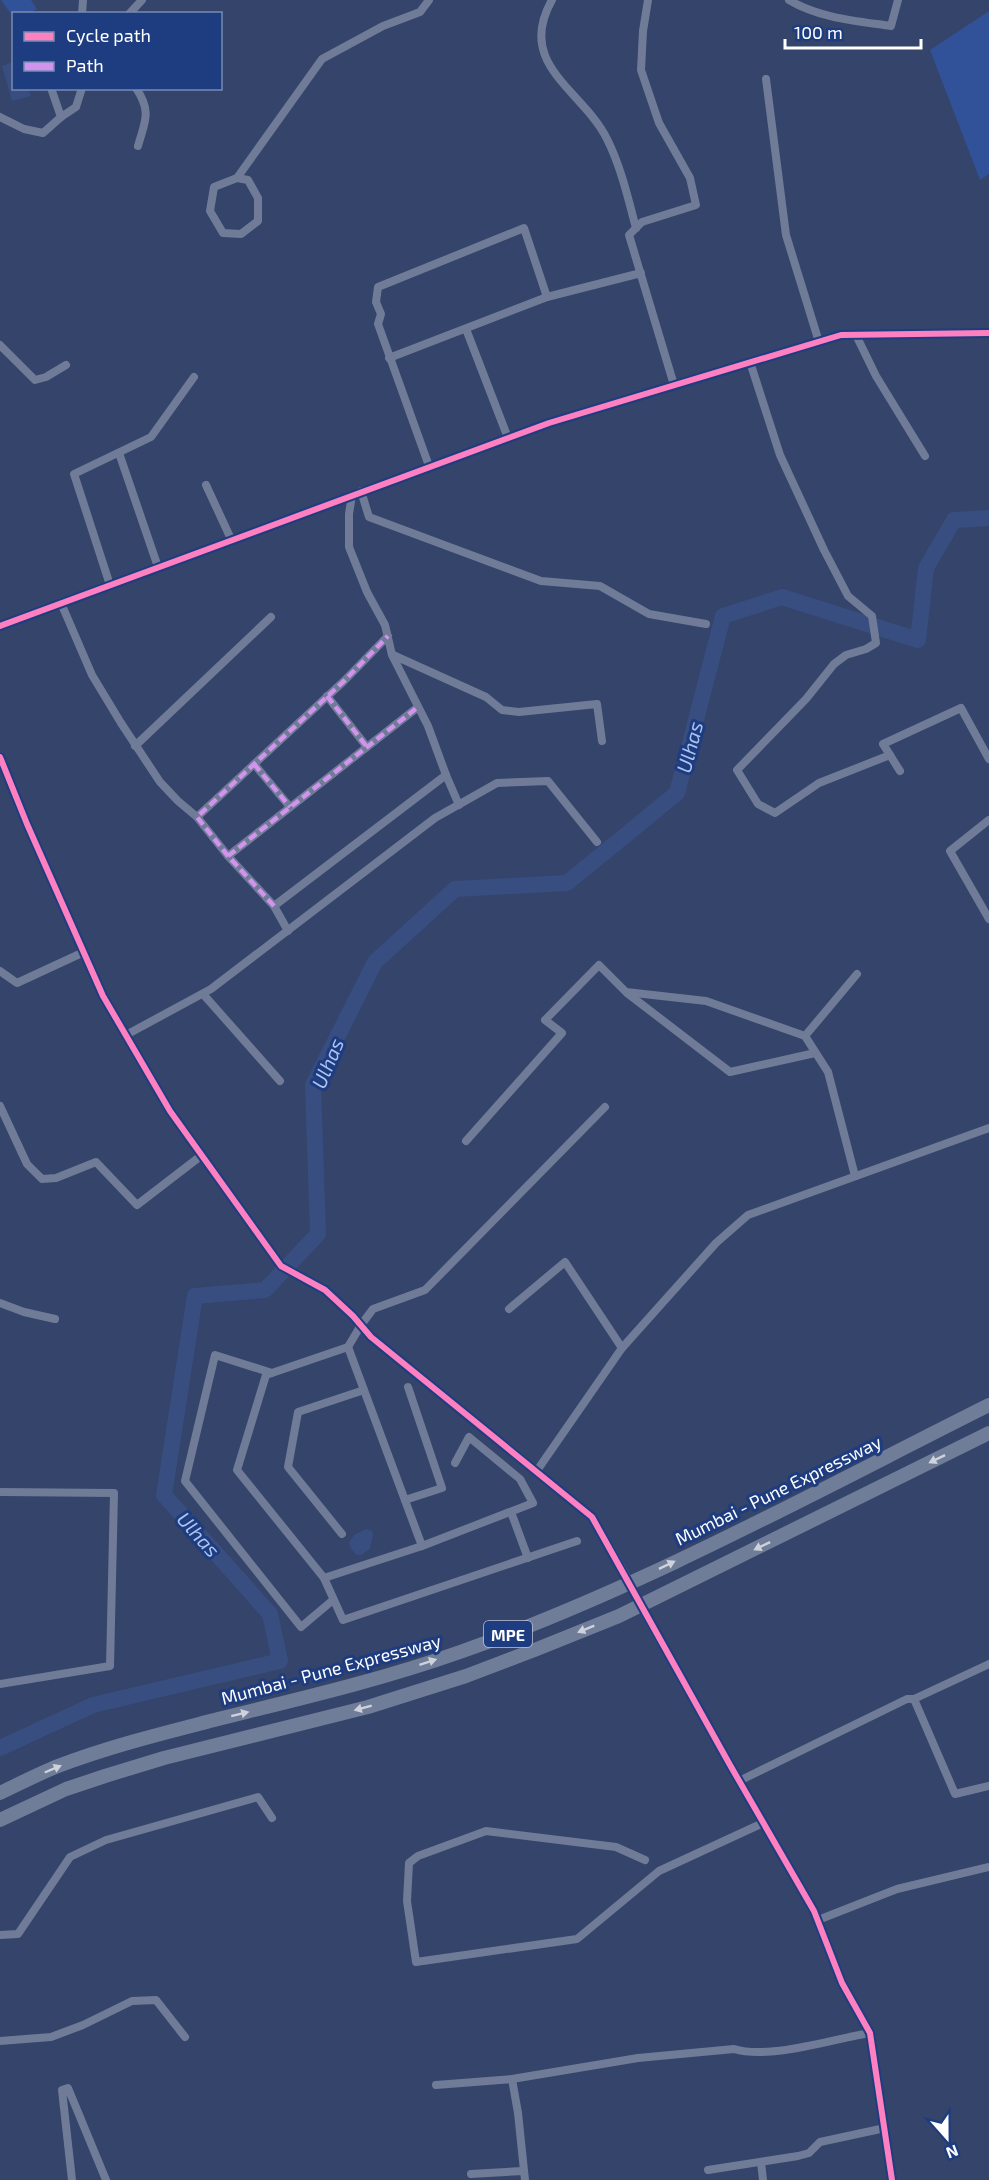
<svg xmlns="http://www.w3.org/2000/svg" width="989" height="2180" font-family="'Exo 2',sans-serif">
<style>
.green{fill:#315298}
.water{fill:#394e80}
.lines{fill:none;stroke-linecap:round;stroke-linejoin:round}
.river{stroke:#394e80;stroke-width:16}
.minor{stroke:#707b98;stroke-width:8}
.tertiary{stroke:#707b98;stroke-width:9}
.motorway{stroke:#707d98;stroke-width:14}
.tertiary-bridge{stroke:#707b98;stroke-width:9}
.quiet{stroke:#d193ec;stroke-width:4.5;stroke-dasharray:9 4.5;stroke-linecap:butt}
.cycleway-casing{stroke:#1e3c80;stroke-width:10}
.cycleway{stroke:#ff80c0;stroke-width:6}
.oneway{fill:#cdd2db}
.labels{text-anchor:middle;dominant-baseline:central;stroke-width:6;stroke-linejoin:round;paint-order:stroke}
.shield{fill:#1e3c80;stroke:#bcc4d9;stroke-width:1.5}
.shield-label{font-size:16px;font-weight:bold;fill:#fff}
.street-label{font-size:18px;fill:#fff;stroke:#1e3c80}
.water-label{font-size:20px;font-style:italic;fill:#adc3f1;stroke:#1e3c80}
</style>
<rect width="100%" height="100%" fill="#34446a"/>
<!-- green -->
<g class="green">
<path d="M1 0H31L37 9 30 13 14 14 13 17Z"/>
<path d="M989 11V174L980 180 930 50Z"/>
</g>
<!-- water -->
<g class="water">
<path d="M13 62 14 88 28 89 31 96 12 101 2 66Z"/>
<path d="M366 1529 372 1531 373 1535 370 1549 361 1555H357L351 1549 349 1543 354 1535Z"/>
</g>
<g class="lines">
<!-- river -->
<path class="river" d="M0 1748 93 1705 280 1661 270 1614 164 1495 195 1296 265 1290 318 1234 313 1085 375 962 455 889 567 883 677 793 723 616 782 597 918 640 926 568 954 520 989 518"/>
<!-- minor -->
<g class="minor">
<path d="M552 0C515 65 583 90 607 139 621 167 628 198 636 228"/>
<path d="M648 0 643 31 641 70 659 123 690 178 696 205 642 222 629 235 674 385"/>
<path d="M789 0C819 18 857 21 891 26L898 0"/>
<path d="M82 14 83 0"/>
<path d="M129 14 142 0"/>
<path d="M766 79 786 235 819 342"/>
<path d="M51 88 61 117"/>
<path d="M136 88C152 112 145 121 138 146"/>
<path d="M0 117 24 129 43 133 61 117 76 107 82 88"/>
<path d="M237 178 248 180 258 198V221L241 234 223 233 210 211 214 187 237 178 322 59 383 26 420 12 429 0"/>
<path d="M547 297 641 273"/>
<path d="M466 329 508 438"/>
<path d="M856 335 876 376 925 456"/>
<path d="M0 345 35 380 46 377 66 365"/>
<path d="M389 358 547 297 524 228 378 287 376 302 381 314 378 324 429 466"/>
<path d="M750 362 780 455 824 550 848 596 872 616 876 643 866 649 846 655 834 664 806 699 737 770 758 804 775 813 819 783 890 755"/>
<path d="M119 453 158 567"/>
<path d="M206 485 231 539"/>
<path d="M361 491 369 517 541 581 600 586 649 614 706 624"/>
<path d="M352 495 349 514V547L367 592 385 625 392 655 428 726 446 775"/>
<path d="M110 585 74 474 151 437 194 377"/>
<path d="M61 603 92 675 121 723 160 782 178 801 197 817 228 856 274 906"/>
<path d="M0 626 549 423 841 335 989 333"/>
<path d="M393 655 486 697 502 710 519 712 597 704 602 741"/>
<path d="M327 696 367 747"/>
<path d="M135 746 271 617"/>
<path d="M254 764 290 807"/>
<path d="M900 771 883 744 961 708 989 759"/>
<path d="M197 817 344 681 388 636"/>
<path d="M989 820 950 851 989 919"/>
<path d="M228 856 418 707"/>
<path d="M288 931 274 906 446 775 459 805"/>
<path d="M0 971 17 983 84 952"/>
<path d="M627 993 730 1072 815 1053"/>
<path d="M203 994 280 1081"/>
<path d="M126 1035 211 989 435 818 497 783 548 781 597 842"/>
<path d="M805 1036 857 974"/>
<path d="M0 1106 27 1164 42 1179 56 1178 96 1162 137 1205 202 1155"/>
<path d="M466 1141 562 1033 545 1020 599 965 626 992 706 1001 805 1036 828 1072 855 1176"/>
<path d="M0 1303 24 1312 55 1319"/>
<path d="M509 1309 565 1262 622 1348"/>
<path d="M348 1347 422 1546 533 1503 520 1479 469 1437 455 1463"/>
<path d="M272 1373 215 1355 185 1481 301 1627 333 1600"/>
<path d="M536 1472 622 1348 716 1243 748 1215 989 1128"/>
<path d="M0 1492 114 1493 110 1666 0 1684"/>
<path d="M405 1500 442 1488 408 1387"/>
<path d="M511 1512 528 1558"/>
<path d="M342 1534 288 1467 298 1412 364 1390"/>
<path d="M577 1541 343 1620 324 1578 237 1470 266 1375 348 1347 361 1325 373 1309 425 1290 605 1107"/>
<path d="M324 1578 422 1546"/>
<path d="M914 1699 955 1794 989 1786"/>
<path d="M739 1781 907 1699H914L989 1664"/>
<path d="M645 1860 616 1847 486 1831 418 1856 409 1863 407 1901 416 1962 577 1939 659 1871 763 1823"/>
<path d="M818 1920 897 1889 989 1867"/>
<path d="M0 1935 18 1934 70 1857 106 1840 258 1797 272 1818"/>
<path d="M0 2041 51 2037 83 2025 132 2001 156 2000 185 2037"/>
<path d="M512 2079 518 2113 525 2180"/>
<path d="M436 2085 512 2079 638 2058 734 2049C770 2060 832 2039 870 2033"/>
<path d="M761 2162 763 2180"/>
<path d="M708 2170 798 2156 809 2153 820 2142 885 2128"/>
<path d="M471 2174 523 2171"/>
<path d="M72 2180 62 2090 68 2088 106 2180"/>
</g>
<!-- tertiary -->
<g class="tertiary">
<path d="M0 757 27 824 103 996 170 1111 281 1266 325 1290 353 1316 371 1337 592 1517 625 1575"/>
<path d="M649 1620 730 1765 814 1911 842 1983 870 2033 892 2180"/>
</g>
<!-- motorway -->
<g class="motorway">
<path d="M0 1793C19 1784 38 1774 58 1766 110 1746 164 1733 218 1719 299 1699 381 1680 460 1652 643 1587 815 1492 989 1405"/>
<path d="M0 1820 66 1789 105 1776 164 1758 368 1707 466 1676 537 1649 619 1616 989 1433"/>
</g>
<!-- tertiary-bridge -->
<path class="tertiary-bridge" d="M625 1575 649 1620"/>
<!-- quiet -->
<g class="quiet">
<path d="M327 696 367 747"/>
<path d="M254 764 290 807"/>
<path d="M228 856 418 707"/>
<path d="M274 906 228 856 197 817 344 681 388 636"/>
</g>
<!-- cycleway casing -->
<g class="cycleway-casing">
<g id="cycleway">
<path d="M0 626 549 423 841 335 989 333"/>
<path d="M0 757 27 824 103 996 170 1111 281 1266 325 1290 353 1316 371 1337 592 1517 730 1765 814 1911 842 1983 870 2033 892 2180"/>
</g>
</g>
<!-- cycleway -->
<use href="#cycleway" class="cycleway"/>
</g>
<!-- one-way arrows -->
<defs><path id="oneway-solid" d="M-6-.8H1V-3.2L6.5 0L1 3.2V.8H-6Z" transform="scale(1.5)"/></defs>
<g class="oneway">
<use href="#oneway-solid" transform="translate(937 1459) rotate(154)"/>
<use href="#oneway-solid" transform="translate(762 1546) rotate(154)"/>
<use href="#oneway-solid" transform="translate(667 1565) rotate(-26)"/>
<use href="#oneway-solid" transform="translate(586 1629) rotate(158)"/>
<use href="#oneway-solid" transform="translate(428 1662) rotate(-18)"/>
<use href="#oneway-solid" transform="translate(363 1708) rotate(165)"/>
<use href="#oneway-solid" transform="translate(240 1714) rotate(-14)"/>
<use href="#oneway-solid" transform="translate(53 1769) rotate(-23)"/>
</g>
<g class="labels">
<!-- shield labels -->
<rect class="shield" x="484" y="1621" width="48" height="26" rx="4.5"/>
<g class="shield-label">
<text x="508" y="1634">MPE</text>
</g>
<!-- street labels -->
<g class="street-label">
<text transform="translate(778 1490) rotate(-26)">Mumbai - Pune Expressway</text>
<text transform="translate(331 1669) rotate(-15)">Mumbai - Pune Expressway</text>
</g>
<!-- water labels -->
<g class="water-label">
<text transform="translate(689 747) rotate(-75)">Ulhas</text>
<text transform="translate(327 1063) rotate(-67)">Ulhas</text>
<text transform="translate(199 1534) rotate(48)">Ulhas</text>
</g>
</g>
<!-- legend -->
<rect x="12" y="12" width="210" height="78" fill="#1e3c80" stroke="#788ab3" stroke-width="1.5"/>
<rect x="24" y="32" width="30" height="9" fill="#ff80c0" stroke="#788ab3" stroke-width="1.5"/>
<text x="66" y="42" font-size="18" fill="#ffffff">Cycle path</text>
<rect x="24" y="62" width="30" height="9" fill="#d193ec" stroke="#788ab3" stroke-width="1.5"/>
<text x="66" y="72" font-size="18" fill="#ffffff">Path</text>
<!-- north arrow -->
<g transform="translate(947 2138) rotate(159)" stroke="#1e3c80" stroke-width="4.5" paint-order="stroke">
<path d="M0-4.5L10 22L0 15L-10 22Z" fill="#ffffff"/>
<text y="-9" font-size="16" font-weight="bold" text-anchor="middle" fill="#ffffff">N</text>
</g>
<!-- scale -->
<path d="M785 39v9h136v-9" fill="none" stroke="#ffffff" stroke-width="3"/>
<text x="794" y="39" font-size="18" fill="#ffffff" stroke="#1e3c80" stroke-width="4.5" paint-order="stroke">100 m</text>
</svg>
